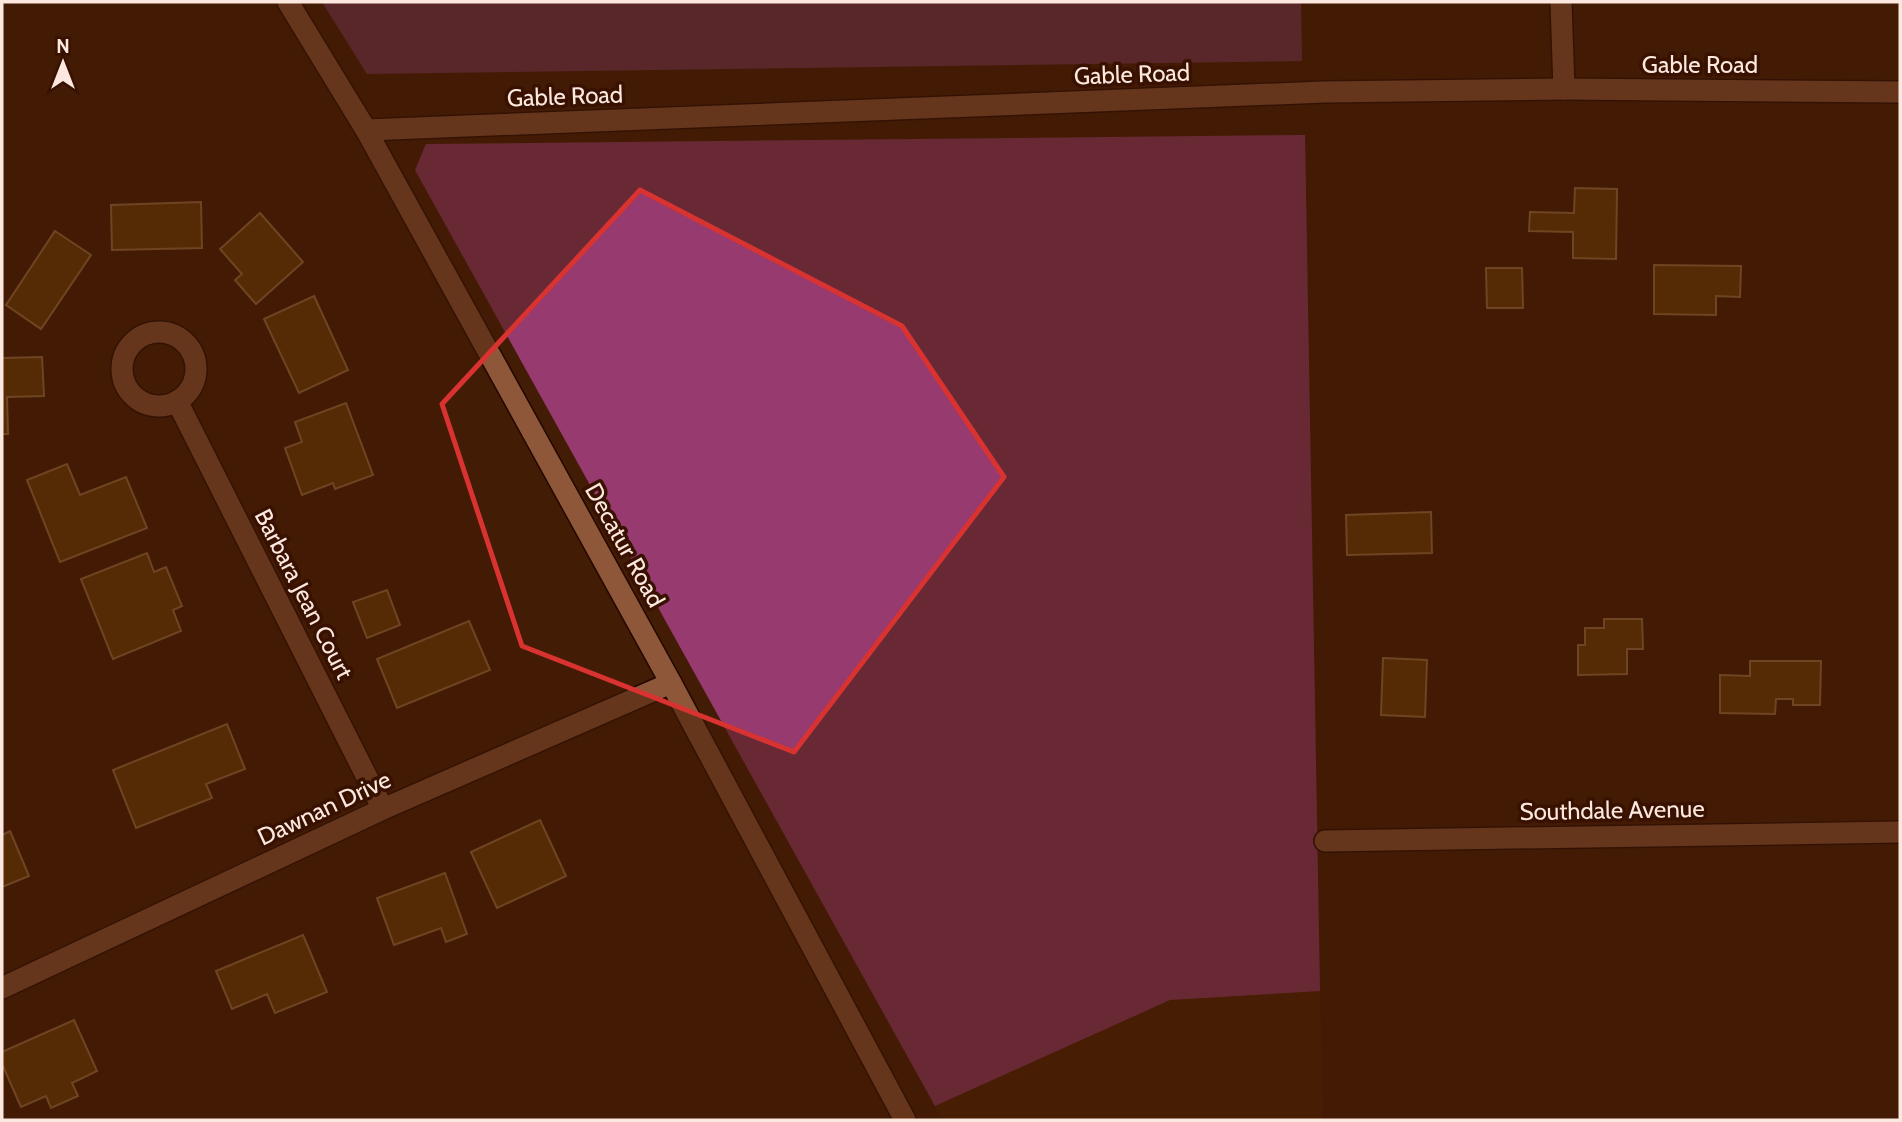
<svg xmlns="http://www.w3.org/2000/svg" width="1902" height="1122" font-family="Cabin,sans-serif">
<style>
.built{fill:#4d2004}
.green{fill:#733558}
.forest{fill:#963a6f}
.building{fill:#683f05;stroke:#a47745;stroke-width:2}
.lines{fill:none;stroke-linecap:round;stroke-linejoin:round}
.minor-casing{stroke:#230800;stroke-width:24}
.tertiary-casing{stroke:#230800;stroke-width:24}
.minor{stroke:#8f5739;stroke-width:21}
.tertiary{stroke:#8f5739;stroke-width:21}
.marked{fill:none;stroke:#d83231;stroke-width:5;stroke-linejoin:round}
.labels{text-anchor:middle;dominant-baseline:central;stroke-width:7;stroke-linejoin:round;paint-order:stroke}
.street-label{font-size:24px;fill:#fce8de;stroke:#381100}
</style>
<rect width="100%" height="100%" fill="#431c05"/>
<!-- built -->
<path class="built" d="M1320 991 1323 1120H943L935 1106 1170 1000Z"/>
<!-- green -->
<path class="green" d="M322 2H1301L1302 61 367 74Z"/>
<!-- forest -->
<path class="forest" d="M1305 135 1320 991 1170 1000 935 1106 415 170 426 144Z"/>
<!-- building -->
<g class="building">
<path d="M1575 188 1617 189 1616 259 1573 258V232L1529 231 1530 212 1574 213Z"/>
<path d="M201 202 202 248 112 250 111 205Z"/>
<path d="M260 213 303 262 256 304 235 280 242 274 220 249Z"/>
<path d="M55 231 91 255 41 329 6 305Z"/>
<path d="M1654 265 1741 266 1740 297 1716 296V315L1654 314Z"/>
<path d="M1486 268H1522L1523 308H1487Z"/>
<path d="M314 296 348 370 299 393 264 319Z"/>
<path d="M42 357 44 396 7 397 8 434H2V358Z"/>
<path d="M346 403 373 475 335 489 333 483 302 495 285 448 302 442 295 422Z"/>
<path d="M67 464 80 495 126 477 147 528 60 562 27 480Z"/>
<path d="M1431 512 1432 553 1347 555 1346 515Z"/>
<path d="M147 553 154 572 166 567 182 606 173 610 181 631 113 659 81 579Z"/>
<path d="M387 590 400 625 367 638 353 602Z"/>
<path d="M1604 619H1642L1643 649H1627V674L1578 675V645H1585V628H1604Z"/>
<path d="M469 621 490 670 397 708 377 659Z"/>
<path d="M1383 658 1427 660 1425 717 1381 715Z"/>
<path d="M1750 661H1821L1820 705H1793V699H1776L1775 714 1720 713V675L1750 676Z"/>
<path d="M227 724 245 769 206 784 212 798 136 828 113 770Z"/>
<path d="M540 820 566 876 497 908 471 852Z"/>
<path d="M10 831 29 876 2 887V835Z"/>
<path d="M445 873 467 934 446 942 441 928 394 945 377 898Z"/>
<path d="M303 935 327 992 275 1013 267 994 232 1009 216 971Z"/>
<path d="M74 1020 97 1071 72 1083 78 1096 51 1108 46 1096 21 1107 2 1064V1052Z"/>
</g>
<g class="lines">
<!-- minor casing -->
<g class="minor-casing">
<g id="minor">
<path d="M1561 2 1564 89"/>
<path d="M366 130 1324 92 1564 89 1900 92"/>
<circle cx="159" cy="369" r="37"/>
<path d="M177 401 383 809"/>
<path d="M1325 841 1900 832"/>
<path d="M2 988 383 809 671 683"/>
</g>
</g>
<!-- tertiary casing -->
<g class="tertiary-casing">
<path id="tertiary" d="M288 2 366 130 671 683 905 1120"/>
</g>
<!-- minor -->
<use href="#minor" class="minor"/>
<!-- tertiary -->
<use href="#tertiary" class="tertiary"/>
</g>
<!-- marked area -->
<path d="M0 0H1902V1122H0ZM640 190 902 326 1004 477 794 752 522 646 442 404Z" fill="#431c05" fill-opacity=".55" fill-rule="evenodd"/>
<path class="marked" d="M640 190 902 326 1004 477 794 752 522 646 442 404Z"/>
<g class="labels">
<!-- street labels -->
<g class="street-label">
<text x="1700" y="64">Gable Road</text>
<text transform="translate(1132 74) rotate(-2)">Gable Road</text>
<text transform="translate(565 96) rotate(-2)">Gable Road</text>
<text transform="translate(625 545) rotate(61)">Decatur Road</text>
<text transform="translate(304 594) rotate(63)">Barbara Jean Court</text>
<text transform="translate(324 808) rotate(-25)">Dawnan Drive</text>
<text transform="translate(1612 810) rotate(-1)">Southdale Avenue</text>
</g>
</g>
<!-- border -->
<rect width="1902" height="1122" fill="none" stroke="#fce8de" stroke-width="7"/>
<!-- north arrow -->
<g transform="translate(63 63)" stroke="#381100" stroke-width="5" paint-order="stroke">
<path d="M0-5L12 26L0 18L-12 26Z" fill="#fce8de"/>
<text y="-10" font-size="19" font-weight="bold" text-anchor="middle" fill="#fce8de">N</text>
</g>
</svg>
